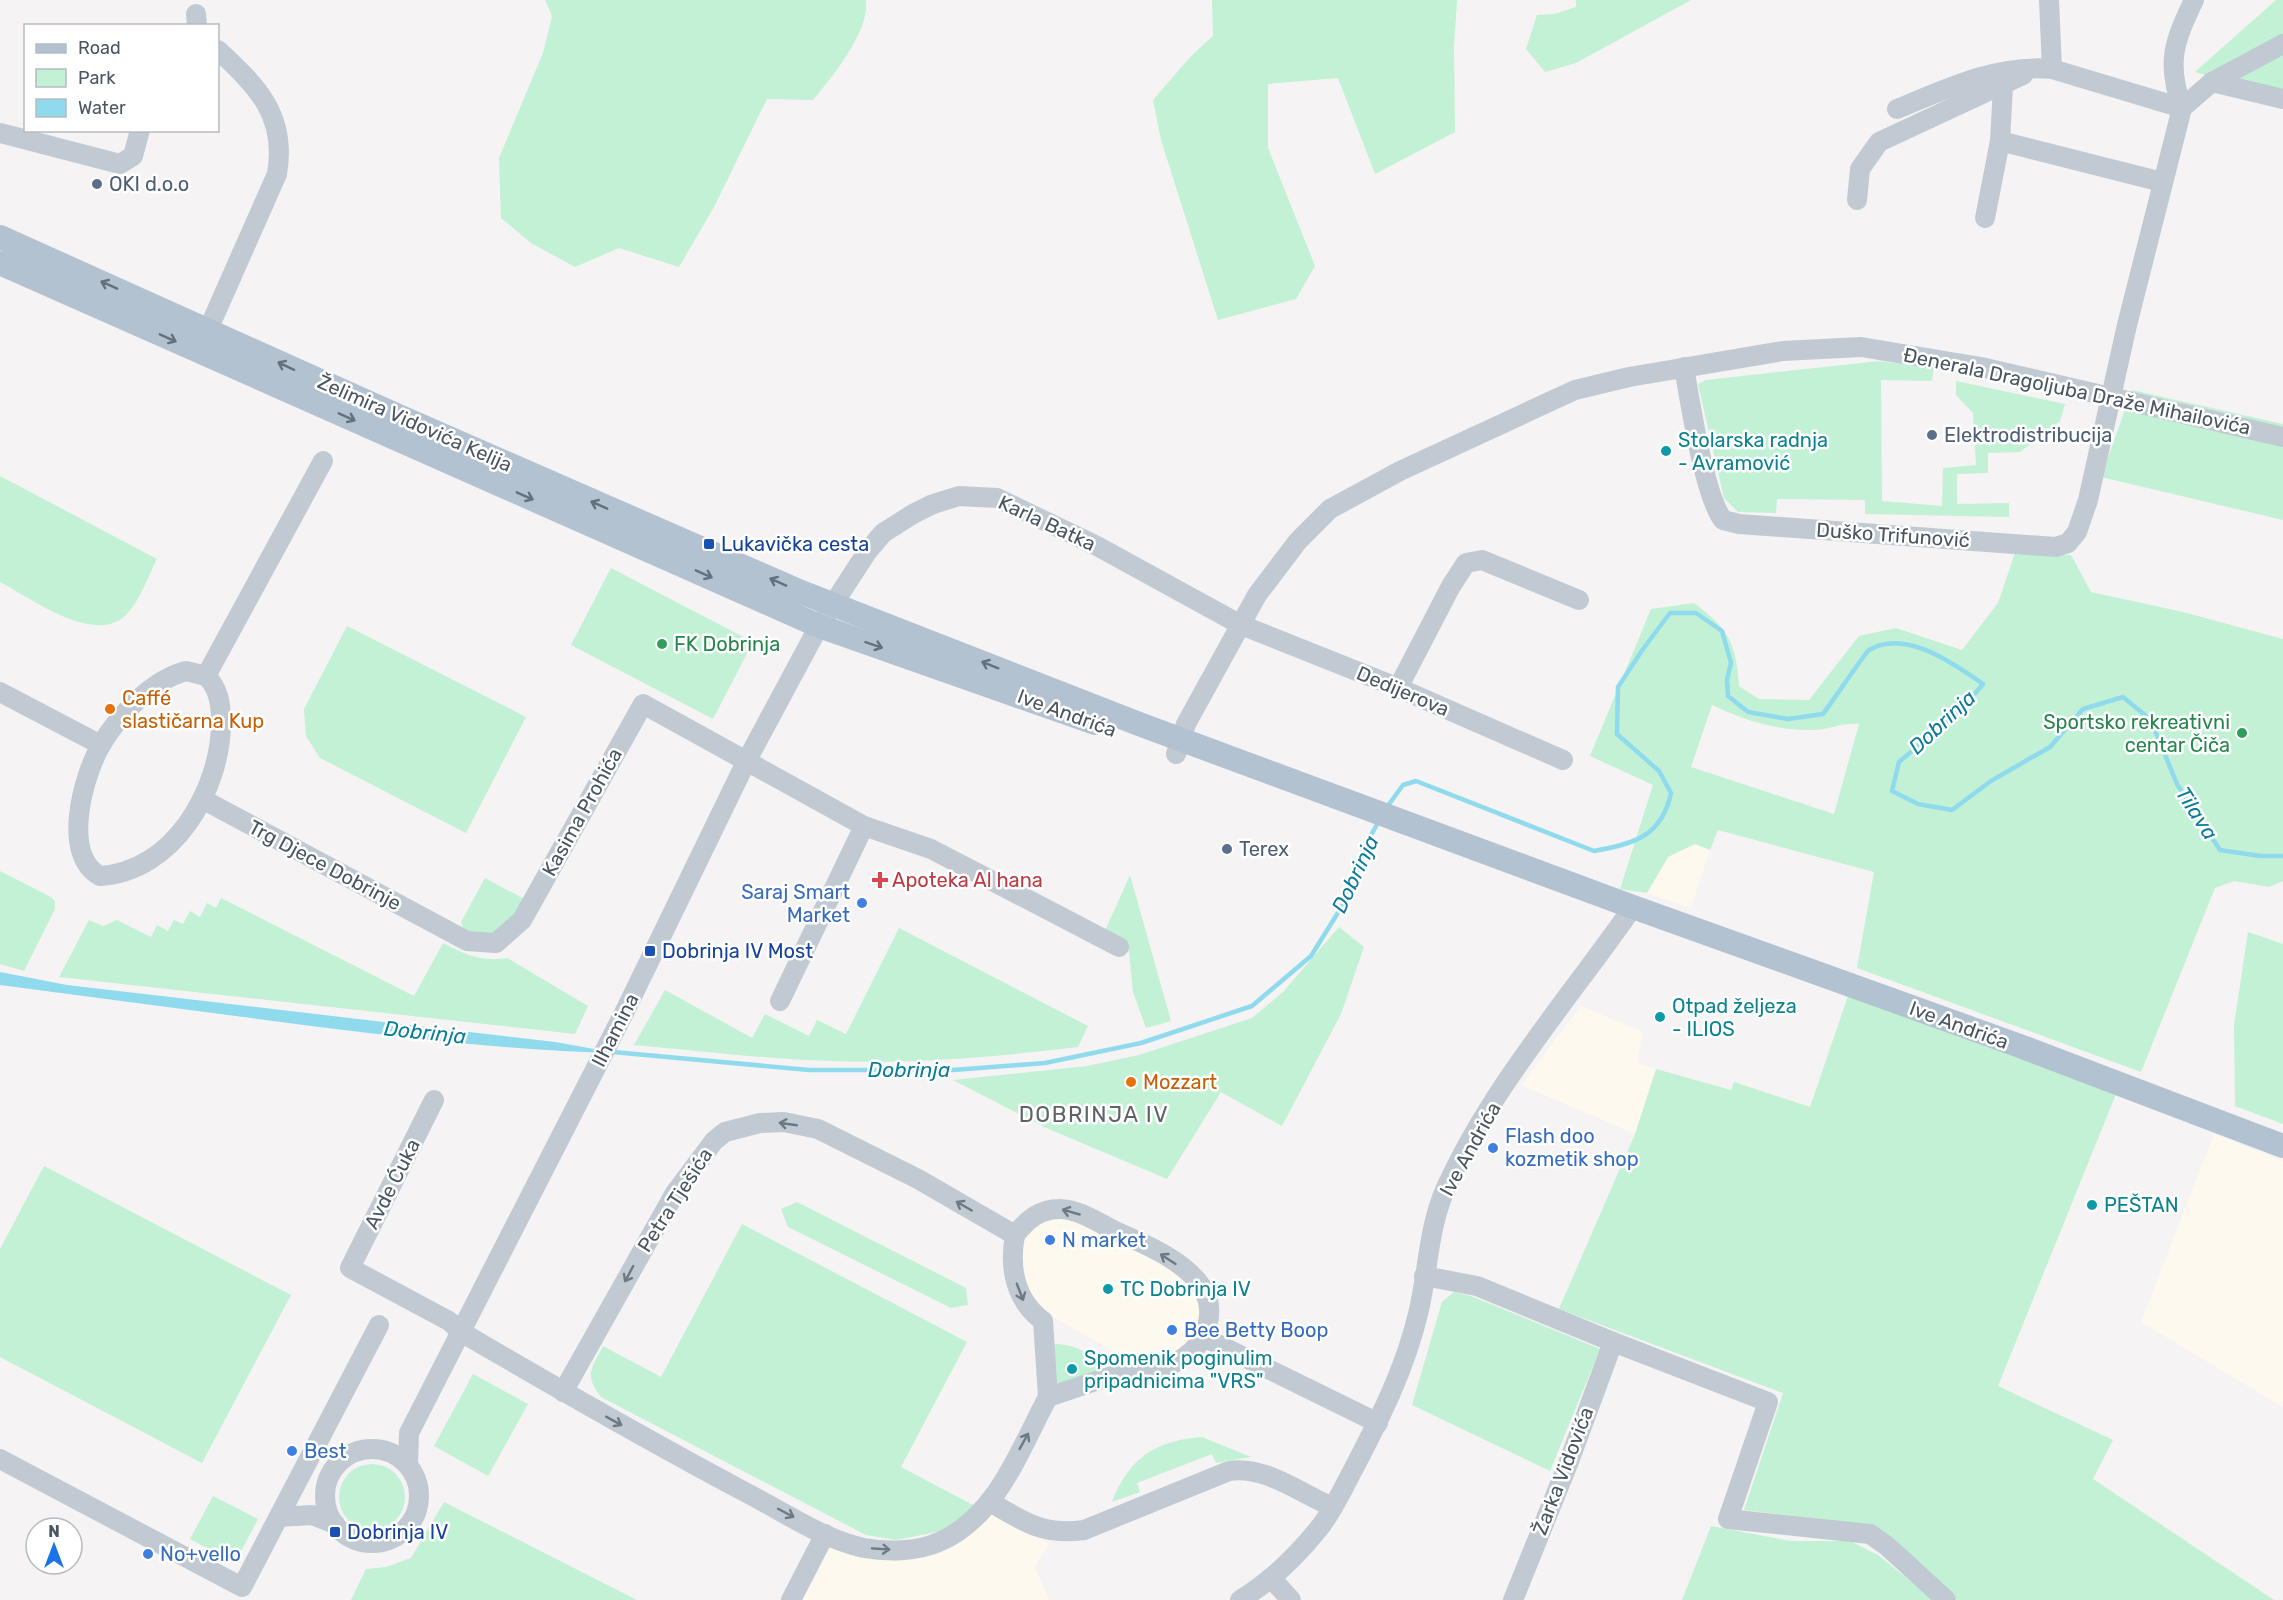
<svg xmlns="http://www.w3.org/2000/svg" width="2283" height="1600" font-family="Rubik,sans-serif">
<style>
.commercial{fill:#fdf9ef}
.green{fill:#c3f1d5;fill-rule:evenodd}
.water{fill:#90daee}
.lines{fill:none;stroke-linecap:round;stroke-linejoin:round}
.stream{stroke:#90daee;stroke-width:4.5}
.minor{stroke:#c1cad2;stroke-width:20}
.major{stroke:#b3c2d1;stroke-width:24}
.oneway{stroke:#64717d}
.oneway2{stroke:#6e7983}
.service-dot{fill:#5c6f8a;stroke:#fff;stroke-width:2}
.culture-dot{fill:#0f9aa8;stroke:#fff;stroke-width:2}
.transit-dot{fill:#1a4fb4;stroke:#fff;stroke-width:2}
.leisure-dot{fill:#2e9e5b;stroke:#fff;stroke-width:2}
.food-dot{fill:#e8710a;stroke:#fff;stroke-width:2}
.health-dot{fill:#e0444e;stroke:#fff;stroke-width:2}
.shop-dot{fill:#3f7fe0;stroke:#fff;stroke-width:2}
.labels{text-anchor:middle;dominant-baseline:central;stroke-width:5;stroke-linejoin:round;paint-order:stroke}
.service-label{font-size:20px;fill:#4e5e75;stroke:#fff;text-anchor:start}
.street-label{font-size:20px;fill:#4a5661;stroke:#fff}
.culture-label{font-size:20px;fill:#0d838f;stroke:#fff;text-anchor:start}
.transit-label{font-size:20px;fill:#164399;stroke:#fff;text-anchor:start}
.leisure-label{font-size:20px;fill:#27864d;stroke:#fff;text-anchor:start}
.food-label{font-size:20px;fill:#c56008;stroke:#fff;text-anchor:start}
.health-label{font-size:20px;fill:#be3a42;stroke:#fff;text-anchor:start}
.shop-label{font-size:20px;fill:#366cbe;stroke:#fff;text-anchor:start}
.water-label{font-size:21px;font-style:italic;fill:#0c7c9b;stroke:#fff}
.quarter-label{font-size:22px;letter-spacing:1.5px;fill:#5f6368;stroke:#fff}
</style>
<rect width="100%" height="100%" fill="#f5f3f3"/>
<!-- commercial -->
<g class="commercial">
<path d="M1695 844 1710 850 1691 908 1647 893 1668 857Z"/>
<path d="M1581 1006 1643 1032 1637 1063 1656 1069 1635 1134 1521 1085Z"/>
<path d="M2214 1134 2283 1161V1407L2141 1322Z"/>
<path d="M1061 1213 1173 1266 1202 1298 1198 1333 1168 1361 1137 1365 1031 1304 1025 1296 1018 1240 1030 1224Z"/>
<path d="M988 1512 1049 1543 1035 1567 1049 1600H802L831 1546 882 1556Z"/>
</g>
<!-- green -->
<g class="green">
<path d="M545 0H866C870 31 832 77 813 100L767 99 714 207 679 267 619 248 575 267 531 243 501 218 499 158 543 53 552 16Z"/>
<path d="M1212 0H1457L1454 48 1455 132 1375 174 1338 78 1268 84V148L1315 266 1296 299 1218 320 1161 140 1153 100 1191 56 1213 36Z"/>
<path d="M1576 0H1691L1576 63 1545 72 1526 49 1537 15 1554 14 1576 7Z"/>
<path d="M2276 0H2283V99L2195 72Z"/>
<path d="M1879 361 1934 368 1932 381 1881 380 1882 501 1942 506 1943 468 1976 465 1973 413 1956 395V381L2065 404 2060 421 2020 452 1988 453V473L1957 474V504L2009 503V517L1865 514V500L1777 499 1776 513 1738 512 1724 498 1698 384 1706 380Z"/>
<path d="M2132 390 2283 424V520L2101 477Z"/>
<path d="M0 476 157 559C148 576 140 601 126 615 94 646 31 598 0 582Z"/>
<path d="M2015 553 2071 555 2091 592 2183 612 2283 639V881L2269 887 2234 881 2215 888 2141 1072 1857 968 1874 872 1718 830 1710 850 1695 844 1668 857 1647 893 1620 889 1653 785 1590 756 1651 609 1694 603C1729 629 1736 643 1739 686L1759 699 1809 700 1859 636 1896 628 1962 650 1998 603ZM1712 705C1743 720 1778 731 1813 730 1829 730 1842 722 1859 724L1834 814 1691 767Z"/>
<path d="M611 568 753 642 713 719 571 645Z"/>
<path d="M347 626 526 717 466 833 320 758 306 736 304 709Z"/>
<path d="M0 871 51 897 55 902V909L24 971 0 964Z"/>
<path d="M1130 875 1171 1021 1146 1028 1133 992 1129 952 1126 944 1104 933Z"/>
<path d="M485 878 526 900 495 936 464 931 461 922Z"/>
<path d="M221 898 414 996 443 943C466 955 481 962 507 958L588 1006 575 1034 59 977 89 920 103 926 117 920 151 937 157 925 168 931 174 920 183 924 190 911 200 917 207 903 216 908Z"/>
<path d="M1339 927 1364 947 1341 1014 1282 1126 1221 1092 1167 1179 1044 1127 953 1080 1087 1066 1139 1055 1252 1018 1283 992Z"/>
<path d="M899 928 1088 1026 1078 1047C996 1057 913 1064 831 1061 765 1059 700 1051 634 1045L665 990 752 1038 765 1014 809 1036 817 1020 846 1034Z"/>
<path d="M2248 932 2283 944V1124L2235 1106 2234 1025Z"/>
<path d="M1848 996 2116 1094 1998 1386 2113 1440 2093 1479 2274 1600H1957L1846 1522 1744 1510 1783 1393 1559 1309 1635 1134 1656 1069 1731 1090 1734 1082 1810 1107Z"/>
<path d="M44 1166 291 1295 202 1463 0 1357V1249Z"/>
<path d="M797 1202 966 1288 968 1305 951 1308 788 1227 781 1209Z"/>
<path d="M742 1224 967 1342 901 1467 973 1505 966 1519 936 1532 897 1540 866 1535 601 1397C584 1375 591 1369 603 1346L661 1377Z"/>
<path d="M1454 1292 1471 1296 1600 1349 1550 1471 1412 1405 1442 1302Z"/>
<path d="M1056 1344C1071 1344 1101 1354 1097 1372L1057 1386 1053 1346Z"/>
<path d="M473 1374 528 1404 488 1476 434 1446Z"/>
<path d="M1202 1437 1251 1457 1216 1463 1212 1454 1137 1483 1140 1492 1112 1502C1128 1459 1156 1440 1202 1437Z"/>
<circle cx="372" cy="1497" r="33"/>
<path d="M213 1496 258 1519 235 1563 190 1539Z"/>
<path d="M444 1502 637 1600H351L366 1569 386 1567 411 1558Z"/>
<path d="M1711 1526 1790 1541H1850L1878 1555 1934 1600H1682Z"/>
</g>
<!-- water -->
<path class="water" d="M0 972 67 985 555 1042 617 1053C518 1051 418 1039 319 1027 213 1013 106 999 0 985Z"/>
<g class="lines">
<!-- stream -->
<g class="stream">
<path d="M1387 807 1403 785 1416 781 1594 851C1634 844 1662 836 1671 793L1659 771 1617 734 1618 687 1643 649 1670 613H1696L1722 631 1731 663 1727 680 1728 696 1748 712 1788 719 1823 714C1830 705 1865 653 1869 650 1905 628 1954 664 1983 684L1964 707 1899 762 1892 791 1918 804 1952 810 1991 781 2050 747 2083 709 2123 697 2145 715 2154 728 2177 784 2220 850 2260 856H2283"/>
<path d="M613 1052 809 1070H953L1045 1063 1141 1043 1252 1006 1311 956 1349 895 1366 844 1380 819"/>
</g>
<!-- minor -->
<g class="minor">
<path d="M2049 0 2052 69"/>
<path d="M196 14 197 26"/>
<path d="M2212 82 2283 99"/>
<path d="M2182 108C2166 62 2174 42 2194 0"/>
<path d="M1897 109C1946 89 1997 64 2052 69L2182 108"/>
<path d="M0 133 120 164 133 156 140 130"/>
<path d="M2000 141 2162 182"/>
<path d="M1857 200 1860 169 1879 142 2023 75"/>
<path d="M1985 218 2000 141 2003 86"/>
<path d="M208 330 277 174C287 116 258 87 218 50"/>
<path d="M1684 367C1690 401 1704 495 1723 520L1739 524 2056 547 2068 543 2077 532 2088 500 2127 325 2182 108 2212 82 2283 44"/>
<path d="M186 671 206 676C219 688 221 705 221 722 221 790 173 872 100 876 61 855 83 776 101 745 118 716 152 680 186 671Z"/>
<path d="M206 676 323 461"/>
<path d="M1398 688 1451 586 1466 563 1482 560 1579 600"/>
<path d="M0 692 101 745"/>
<path d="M1176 754 1186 724 1257 595 1298 541 1330 509 1400 471 1575 390 1629 377 1783 351 1861 347 1981 367 2283 437"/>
<path d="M202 799 467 941 496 943 522 920 643 704 864 826"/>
<path d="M780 1001 864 826 931 849 1119 947"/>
<path d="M434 1100 350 1268 449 1321 461 1332C555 1387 649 1441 745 1492 782 1511 822 1539 864 1548 887 1552 917 1552 939 1542 997 1517 1020 1449 1048 1397 1077 1388 1106 1376 1135 1370 1153 1367 1168 1369 1183 1358 1196 1350 1203 1340 1207 1326 1223 1275 1151 1247 1115 1231 1099 1223 1078 1209 1060 1209 1039 1209 1027 1220 1015 1235"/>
<path d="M1015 1235C1009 1268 1015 1300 1043 1321L1048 1397"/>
<path d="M1424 1276 1477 1286 1613 1342 1768 1402 1728 1519 1870 1534 1887 1546 1946 1600"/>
<path d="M1203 1337 1378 1423"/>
<path d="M563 1392 675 1193 714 1141 725 1132 760 1123 784 1122 818 1129 918 1179 1015 1235"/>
<circle cx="372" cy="1496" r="47"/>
<path d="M0 1459 242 1587 379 1325"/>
<path d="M408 1465 409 1433 624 1013 746 762 819 626 867 552 883 533 913 514 933 504 959 496 997 498 1097 546 1241 625 1394 686 1563 760"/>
<path d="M990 1502C1024 1522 1044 1536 1084 1530L1229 1471C1265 1465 1301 1494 1333 1507"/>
<path d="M279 1517 312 1515 335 1524"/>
<path d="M1271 1578 1291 1600"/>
<path d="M791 1600 825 1534"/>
<path d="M1240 1600C1271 1581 1297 1556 1320 1527 1334 1509 1343 1488 1354 1468 1380 1418 1405 1369 1418 1314 1428 1274 1428 1229 1445 1190 1491 1087 1569 999 1633 907"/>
<path d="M1513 1600 1568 1464 1613 1342"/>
</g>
<!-- major -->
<g class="major">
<path d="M0 237 396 415 801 592 1139 724 1633 907 2017 1045 2283 1146"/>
<path d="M0 263 819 626 1095 723"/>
</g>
</g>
<!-- one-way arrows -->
<defs><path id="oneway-shaft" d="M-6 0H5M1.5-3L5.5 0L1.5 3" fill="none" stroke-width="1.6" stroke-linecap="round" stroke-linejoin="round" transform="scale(1.5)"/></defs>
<g class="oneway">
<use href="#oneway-shaft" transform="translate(109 285) rotate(-156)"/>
<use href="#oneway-shaft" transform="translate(168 338) rotate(24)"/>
<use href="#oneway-shaft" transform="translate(286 366) rotate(-155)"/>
<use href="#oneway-shaft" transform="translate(347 417) rotate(24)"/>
<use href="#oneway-shaft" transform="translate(525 496) rotate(24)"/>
<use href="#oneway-shaft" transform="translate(599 505) rotate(-156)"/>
<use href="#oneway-shaft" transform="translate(704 574) rotate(24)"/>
<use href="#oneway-shaft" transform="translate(778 582) rotate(-156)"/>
<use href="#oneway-shaft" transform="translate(874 645) rotate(19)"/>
<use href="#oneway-shaft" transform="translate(990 665) rotate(-158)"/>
</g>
<g class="oneway2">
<use href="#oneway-shaft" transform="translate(788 1124) rotate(-172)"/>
<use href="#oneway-shaft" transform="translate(964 1206) rotate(-150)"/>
<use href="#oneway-shaft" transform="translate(1071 1212) rotate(-164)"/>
<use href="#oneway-shaft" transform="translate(1168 1259) rotate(-147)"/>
<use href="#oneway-shaft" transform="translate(629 1274) rotate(118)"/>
<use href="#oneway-shaft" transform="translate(1020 1292) rotate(69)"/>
<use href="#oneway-shaft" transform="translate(614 1421) rotate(29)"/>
<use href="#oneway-shaft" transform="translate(1024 1441) rotate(-61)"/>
<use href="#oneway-shaft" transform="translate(786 1513) rotate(28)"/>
<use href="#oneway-shaft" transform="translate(881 1549) rotate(4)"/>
</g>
<!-- markers -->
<g class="service-dot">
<circle cx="97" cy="184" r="6"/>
<circle cx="1932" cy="435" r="6"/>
<circle cx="1227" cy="849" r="6"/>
</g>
<g class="culture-dot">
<circle cx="1666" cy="451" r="6"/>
<circle cx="1660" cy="1017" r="6"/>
<circle cx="2092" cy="1205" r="6"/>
<circle cx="1108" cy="1289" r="6"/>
<circle cx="1072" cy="1369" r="6"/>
</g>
<g class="transit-dot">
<rect x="703" y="538" width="12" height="12" rx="3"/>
<rect x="644" y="945" width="12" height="12" rx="3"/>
<rect x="329" y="1526" width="12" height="12" rx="3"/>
</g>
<g class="leisure-dot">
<circle cx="662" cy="644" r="6"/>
<circle cx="2242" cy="733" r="6"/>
</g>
<g class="food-dot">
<circle cx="110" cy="709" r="6"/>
<circle cx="1131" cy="1082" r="6"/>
</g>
<path class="health-dot" d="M877 871h6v6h6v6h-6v6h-6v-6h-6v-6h6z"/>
<g class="shop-dot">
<circle cx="862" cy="903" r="6"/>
<circle cx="1493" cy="1148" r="6"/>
<circle cx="1050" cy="1240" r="6"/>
<circle cx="1172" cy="1330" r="6"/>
<circle cx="292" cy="1451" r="6"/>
<circle cx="148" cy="1554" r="6"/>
</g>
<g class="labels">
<!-- service labels -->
<g class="service-label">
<text x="109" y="184">OKI d.o.o</text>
<text x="1944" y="435">Elektrodistribucija</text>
<text x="1239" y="849">Terex</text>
</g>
<!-- street labels -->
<g class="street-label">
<text transform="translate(2077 391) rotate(12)">Đenerala Dragoljuba Draže Mihailovića</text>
<text transform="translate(415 423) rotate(24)">Želimira Vidovića Kelija</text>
<text transform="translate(1047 523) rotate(25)">Karla Batka</text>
<text transform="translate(1893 535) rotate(4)">Duško Trifunović</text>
<text transform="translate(1403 691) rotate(23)">Dedijerova</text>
<text transform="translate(1067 713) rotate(20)">Ive Andrića</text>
<text transform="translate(582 812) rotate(-61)">Kasima Prohića</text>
<text transform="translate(325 865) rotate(28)">Trg Djece Dobrinje</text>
<text transform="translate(1959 1025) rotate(20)">Ive Andrića</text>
<text transform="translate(615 1030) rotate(-63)">Ilhamina</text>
<text transform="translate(1470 1149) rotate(-61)">Ive Andrića</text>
<text transform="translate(392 1184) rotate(-63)">Avde Ćuka</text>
<text transform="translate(675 1200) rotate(-57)">Petra Tješića</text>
<text transform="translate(1563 1471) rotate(-69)">Žarka Vidovića</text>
</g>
<!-- culture labels -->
<g class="culture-label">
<text x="1678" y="440">Stolarska radnja<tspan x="1678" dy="23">- Avramović</tspan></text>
<text x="1672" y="1006">Otpad željeza<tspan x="1672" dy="23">- ILIOS</tspan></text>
<text x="2104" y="1205">PEŠTAN</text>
<text x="1120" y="1289">TC Dobrinja IV</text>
<text x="1084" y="1358">Spomenik poginulim<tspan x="1084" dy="23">pripadnicima "VRS"</tspan></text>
</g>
<!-- transit labels -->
<g class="transit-label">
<text x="721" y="544">Lukavička cesta</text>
<text x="662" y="951">Dobrinja IV Most</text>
<text x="347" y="1532">Dobrinja IV</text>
</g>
<!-- leisure labels -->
<g class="leisure-label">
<text x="674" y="644">FK Dobrinja</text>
<text x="2230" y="722" text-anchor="end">Sportsko rekreativni<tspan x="2230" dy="23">centar Čiča</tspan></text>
</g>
<!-- food labels -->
<g class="food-label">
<text x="122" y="698">Caffé<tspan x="122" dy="23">slastičarna Kup</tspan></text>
<text x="1143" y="1082">Mozzart</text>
</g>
<!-- health labels -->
<g class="health-label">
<text x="892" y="880">Apoteka Al hana</text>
</g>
<!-- shop labels -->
<g class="shop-label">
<text x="850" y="892" text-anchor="end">Saraj Smart<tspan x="850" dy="23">Market</tspan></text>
<text x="1505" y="1136">Flash doo<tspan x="1505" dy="23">kozmetik shop</tspan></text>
<text x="1062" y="1240">N market</text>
<text x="1184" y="1330">Bee Betty Boop</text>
<text x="304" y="1451">Best</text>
<text x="160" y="1554">No+vello</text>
</g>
<!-- water labels -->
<g class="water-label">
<text transform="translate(1942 722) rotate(-43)">Dobrinja</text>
<text transform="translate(2197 813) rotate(57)">Tilava</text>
<text transform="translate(1355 874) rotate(-65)">Dobrinja</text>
<text transform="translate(425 1032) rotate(6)">Dobrinja</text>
<text x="909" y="1069">Dobrinja</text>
</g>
<!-- quarter labels -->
<g class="quarter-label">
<text x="1094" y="1114">DOBRINJA IV</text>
</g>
</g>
<!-- legend -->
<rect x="24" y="24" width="195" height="108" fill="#ffffff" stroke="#b7bbc0" stroke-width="1.5"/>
<rect x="36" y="44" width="30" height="9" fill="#b3c2d1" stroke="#b7bbc0" stroke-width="1.5"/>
<text x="78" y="54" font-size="18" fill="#4a5661">Road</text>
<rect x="36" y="69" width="30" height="18" fill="#c3f1d5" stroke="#b7bbc0" stroke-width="1.5"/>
<text x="78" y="84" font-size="18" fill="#4a5661">Park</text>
<rect x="36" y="99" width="30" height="18" fill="#90daee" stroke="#b7bbc0" stroke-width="1.5"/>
<text x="78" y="114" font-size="18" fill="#4a5661">Water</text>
<!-- north arrow -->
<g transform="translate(54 1546)"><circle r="28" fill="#ffffff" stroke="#b7bbc0" stroke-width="1.5"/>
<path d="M0-4.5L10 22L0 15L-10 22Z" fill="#1a73e8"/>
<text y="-9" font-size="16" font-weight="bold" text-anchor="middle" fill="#4a5661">N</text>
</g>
</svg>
